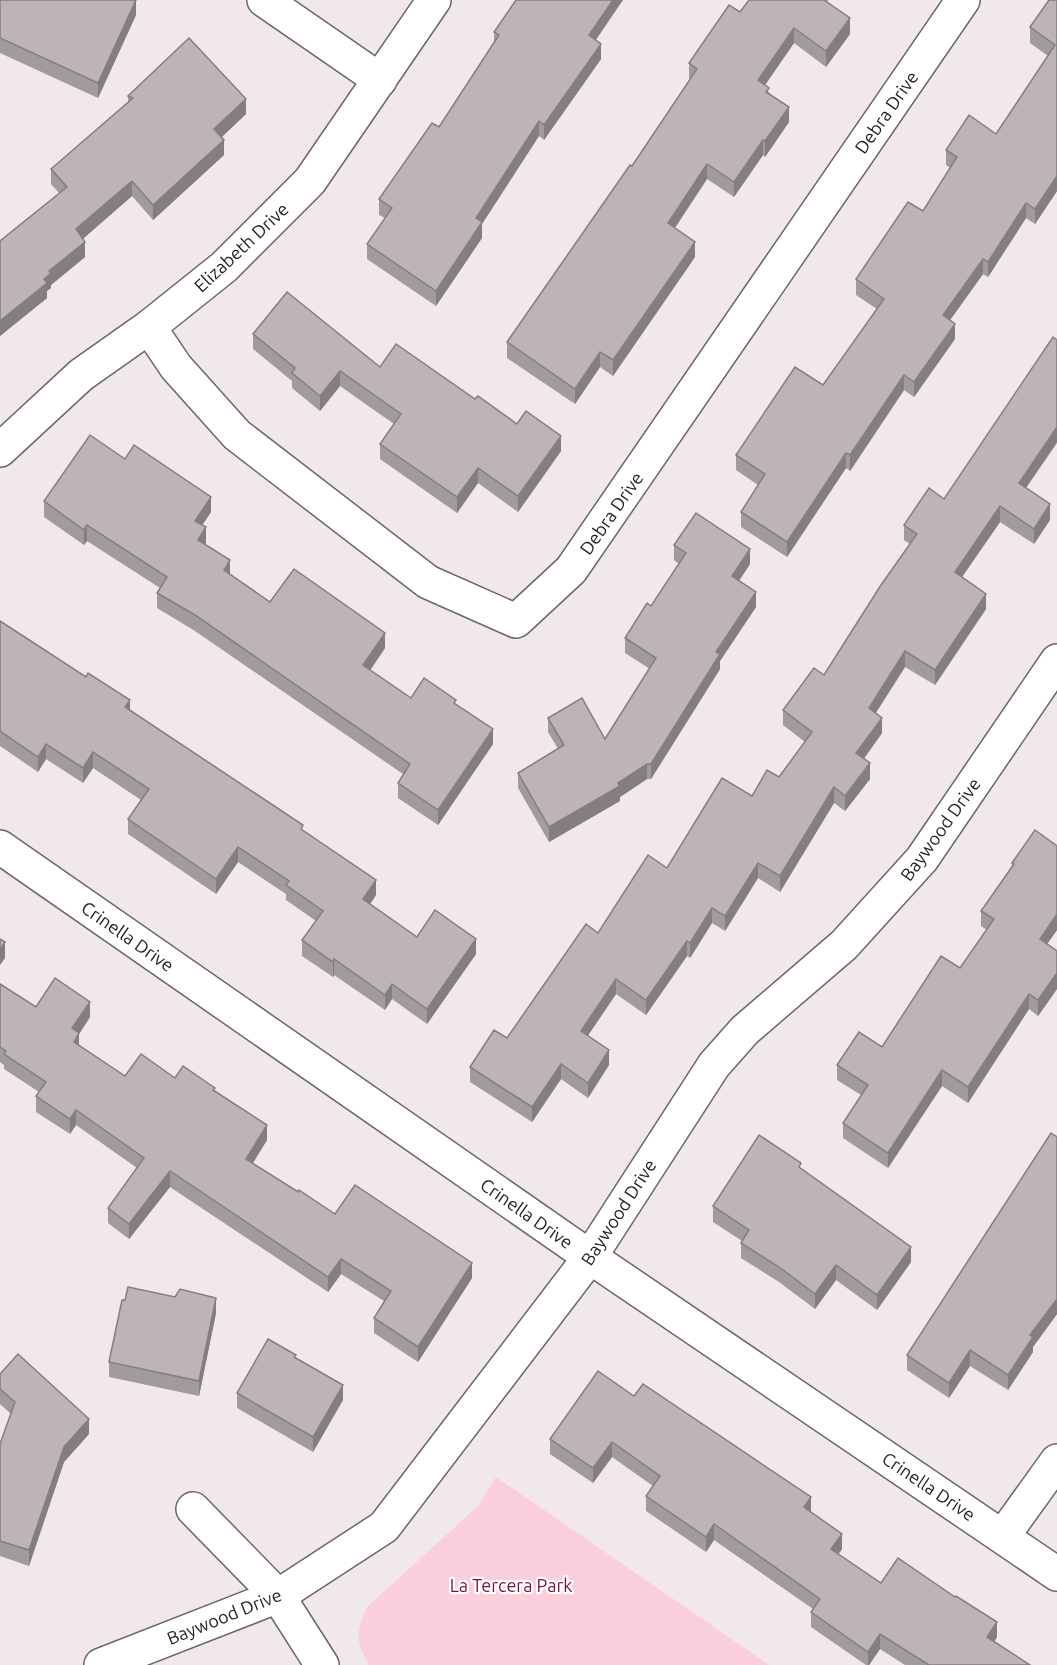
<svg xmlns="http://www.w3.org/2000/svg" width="1057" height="1665" font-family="Ubuntu,sans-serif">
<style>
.green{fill:#fbcedc}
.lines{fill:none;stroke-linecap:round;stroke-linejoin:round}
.minor-casing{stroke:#6d6668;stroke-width:36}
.minor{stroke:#fff;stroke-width:33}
.wall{fill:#a29b9d}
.shaded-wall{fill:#847e7f}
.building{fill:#bcb4b6;stroke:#847e7f;stroke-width:1.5}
.labels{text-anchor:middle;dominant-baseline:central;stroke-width:4.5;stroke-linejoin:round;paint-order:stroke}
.street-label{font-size:18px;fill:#211e1f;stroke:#fff}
.park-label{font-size:18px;fill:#7b0f44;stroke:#fff}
</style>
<rect width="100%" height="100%" fill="#f0e8ea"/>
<!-- green -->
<path class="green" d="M496 1477 769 1665H369C355 1641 356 1632 367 1607L478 1506Z"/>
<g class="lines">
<!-- minor casing -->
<g class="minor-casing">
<g id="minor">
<path d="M264 0 380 80"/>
<path d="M149 327 176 367 237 435 428 582 516 621 571 570 963 0"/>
<path d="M0 450 81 375 149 327 224 267 310 181 434 0"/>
<path d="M0 847 590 1257 1057 1574"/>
<path d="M193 1509 278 1596 322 1665"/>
<path d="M1003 1536 1057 1461"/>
<path d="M101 1665 278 1596 384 1527 590 1257 714 1065 745 1030 844 945 922 859 1057 661"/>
</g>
</g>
<!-- minor -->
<use href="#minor" class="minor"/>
</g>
<!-- wall -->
<g class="wall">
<path d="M0 0 136 15 98 98 0 53Z"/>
<path d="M749 0H828L827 2 850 34 826 67 794 43 765 85 769 93 789 122 765 157 763 155 734 197 707 179 675 228 695 257 613 376 600 367 575 404 507 358V342L632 166 691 79 689 78V63L740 12Z"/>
<path d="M1057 0V191L1035 224 1026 218 988 277 983 274 950 320 955 339 914 397 904 390 850 471 846 468 787 557 741 527V512L758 485 736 470V455L823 385 877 309 856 295V279L923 211 950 168 946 165V150L996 134 1048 56 1030 43V27Z"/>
<path d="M494 32 596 40 601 59 544 140 539 136 482 224V238L436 306 367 259V244L385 218 379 215V199L439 127 494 43Z"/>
<path d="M128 96 246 114 222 137 224 155 153 220 132 196 83 238 85 257 51 285V288L47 291V298L0 336V241L59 193 51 184V169L128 102Z"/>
<path d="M253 334 380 367 475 399 561 451 518 512 478 483 457 513 380 459V444L394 424 340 386 320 411 292 388V381L253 349Z"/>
<path d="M1057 340V443L1026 488 1050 520 1034 544 1000 522 962 577 986 609 935 685 905 667 876 713 882 733 864 759 870 779 845 811 834 803 780 892 758 878 725 931 712 923 690 958 687 956 646 1015 616 994 588 1035 609 1065 588 1098 561 1079 532 1122 470 1082V1067L507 1038 598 933 667 868 752 796 779 777 805 742 783 725V710L824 675 910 544 904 540V525L944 499Z"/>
<path d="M125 459 211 512 202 525 206 543 205 544 230 574 270 602 385 648 370 670 411 698 456 705 493 744 438 825 398 798V783L403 774 195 631 157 608V593L160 588 87 541 84 545 44 517V501Z"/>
<path d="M674 545 750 564 739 581 756 607 720 661V669L651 779H647L620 797V801L549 842 518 788V773L558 749 548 732V718L605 739 650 669 625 653V638L651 606 679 564 674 560Z"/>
<path d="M0 621 303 830 376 895 370 904 417 937 476 954 427 1024 392 999 385 1010 334 975 333 977 302 956V940L316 921 286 900V894L238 862 216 894 128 834V819L141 800 93 768 83 783 46 759 38 772 0 746Z"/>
<path d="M1057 846V930L1047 944 1057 951V989L1038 1016 1029 1009 968 1103 942 1086 888 1168 843 1138V1123L861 1095 837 1080V1065L882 1047 960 968 987 930 981 926V911L1012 867V863Z"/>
<path d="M0 984 36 1007 90 1017 79 1034V1045L125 1076 175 1078 215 1091 267 1140 253 1163 335 1214 472 1278 418 1362 374 1333V1318L384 1301 341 1274 328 1292 170 1187 129 1239 108 1223V1208L137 1168 76 1125 70 1134 36 1112V1096L39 1092 4 1069V1065L0 1062Z"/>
<path d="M1057 1137V1314L1033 1347V1352L1008 1390 970 1366 949 1398 907 1370V1355Z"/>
<path d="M801 1169 911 1262 877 1310 836 1280 815 1309 779 1282 741 1258V1243L742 1241 713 1222V1206Z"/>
<path d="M175 1297 216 1313 199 1396 109 1377V1362L125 1300Z"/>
<path d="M296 1358 343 1400 313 1452 237 1408V1393Z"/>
<path d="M0 1374 89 1434 64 1462 29 1566 0 1556V1444L11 1414 0 1404Z"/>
<path d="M634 1396 811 1512 842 1549 838 1554 881 1583 997 1637 994 1642 1030 1665H905L880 1649 869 1665H866L811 1627V1612L813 1609 714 1540 706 1552 646 1511V1496L653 1486 612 1457 593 1483 550 1454V1439Z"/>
</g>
<!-- shaded-wall -->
<g class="shaded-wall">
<path d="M136 0V15L98 98V83Z"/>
<path d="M613 0H623L589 50V35Z"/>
<path d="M850 18V34L826 67V51Z"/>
<path d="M794 28V43L758 95V80Z"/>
<path d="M601 44V59L544 140V125Z"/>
<path d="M246 99V114L214 144V129Z"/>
<path d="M789 107V122L765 157V141Z"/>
<path d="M539 121V136L482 224V238L436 306V291L476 218Z"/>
<path d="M224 140V155L153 220V205Z"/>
<path d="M763 140V155L734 197V182Z"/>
<path d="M707 164V179L668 238V223Z"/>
<path d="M1057 176V191L1035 224V209Z"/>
<path d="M132 181V196L76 245V229Z"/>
<path d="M1026 203V218L988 277V262Z"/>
<path d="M85 242V257L51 285V288L47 291V298L0 336V321L44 279 49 271Z"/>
<path d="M695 242V257L613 376V360Z"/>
<path d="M983 259V274L943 330V315Z"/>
<path d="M955 324V339L914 397V382Z"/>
<path d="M600 352V367L575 404V389Z"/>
<path d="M340 371V386L320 411V396Z"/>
<path d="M904 375V390L850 471V455Z"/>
<path d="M1057 427V442L1019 498V483Z"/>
<path d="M561 436V451L518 512V496Z"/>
<path d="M846 453V468L787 557V542Z"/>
<path d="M478 468V483L457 513V497Z"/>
<path d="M211 497V512L195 536V521Z"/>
<path d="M1050 504V520L1034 544V529Z"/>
<path d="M1000 506V522L955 587V572Z"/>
<path d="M87 525V541L84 545V530Z"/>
<path d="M206 527V543L198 555V540Z"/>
<path d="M750 549V564L732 591V576Z"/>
<path d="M230 560V575L224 570Z"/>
<path d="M756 592V607L720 661V669L651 779V764L716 652Z"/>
<path d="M986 594V609L935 685V670Z"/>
<path d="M385 633V648L363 681V665Z"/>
<path d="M905 651V667L869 723V708Z"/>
<path d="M130 700V715L125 707Z"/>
<path d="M882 718V733L856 769V753Z"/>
<path d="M493 729V744L438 825V810Z"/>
<path d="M46 744V759L38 772V757Z"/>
<path d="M93 752V768L83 783V768Z"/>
<path d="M870 763V779L845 811V796Z"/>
<path d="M647 764V779L620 797V801L549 842V827Z"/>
<path d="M834 787V803L780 892V876Z"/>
<path d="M238 847V862L216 894V879Z"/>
<path d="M758 863V878L725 931V916Z"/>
<path d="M376 880V895L363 915V899Z"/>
<path d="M712 908V923L690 958V943Z"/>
<path d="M1057 914V930L1040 954V939Z"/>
<path d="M476 939V954L427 1024V1009Z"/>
<path d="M687 941V956L646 1015V1000Z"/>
<path d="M5 942V958L0 965V950Z"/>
<path d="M334 959V975L333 977V962Z"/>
<path d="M1057 973V989L1038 1016V1000Z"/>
<path d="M616 979V994L581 1046V1031Z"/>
<path d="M392 984V999L385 1010V995Z"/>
<path d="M1029 994V1009L968 1103V1087Z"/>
<path d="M90 1002V1017L79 1034V1048L74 1057 72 1028Z"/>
<path d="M609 1050V1065L588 1098V1083Z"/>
<path d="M561 1064V1079L532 1122V1107Z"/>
<path d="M942 1070V1086L888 1168V1153Z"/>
<path d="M76 1110V1125L70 1134V1119Z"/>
<path d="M267 1125V1140L246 1174V1159Z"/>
<path d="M170 1171V1187L129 1239V1224Z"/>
<path d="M911 1247V1262L877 1310V1295Z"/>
<path d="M341 1259V1274L328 1292V1277Z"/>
<path d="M472 1263V1278L418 1362V1347Z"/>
<path d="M836 1265V1280L815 1309V1294Z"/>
<path d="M216 1298V1313L199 1396V1381Z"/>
<path d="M1057 1299V1314L1033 1347V1352L1008 1390V1375L1030 1335Z"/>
<path d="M970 1350V1366L949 1398V1383Z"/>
<path d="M343 1385V1400L313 1452V1437Z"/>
<path d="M89 1419V1434L64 1462 29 1566V1550L64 1447Z"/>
<path d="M612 1442V1457L593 1483V1468Z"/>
<path d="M811 1497V1512L804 1507Z"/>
<path d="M714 1524V1540L706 1552V1537Z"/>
<path d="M842 1534V1549L831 1565V1549Z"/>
<path d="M997 1622V1637L987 1653V1637Z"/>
<path d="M880 1634V1649L869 1665H868V1652Z"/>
</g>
<!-- building -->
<g class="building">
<path d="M0 0H136L98 83 0 38Z"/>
<path d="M516 0H613L589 35 601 44 544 125 539 121 476 218 482 222 436 291 367 244 392 208 379 199 432 123 439 127 499 35 494 32Z"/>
<path d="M749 0H824L850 18 826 51 794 28 758 80 769 88 766 92 789 107 765 141 763 140 734 182 707 164 668 223 695 242 613 360 600 352 575 389 507 342 630 165 632 166 697 69 689 63 729 5 740 12Z"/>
<path d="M1049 0H1057V176L1035 209 1026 203 988 262 983 259 943 315 955 324 914 382 904 375 850 455 846 453 787 542 741 512 765 474 736 455 795 367 823 385 884 299 856 279 908 202 923 211 957 157 946 150 969 115 996 134 1055 45 1030 27Z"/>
<path d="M189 38 246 99 214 129 224 140 153 205 132 181 76 229 85 242 49 271 51 273 44 279 47 283 0 321V241L67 187 51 169 133 98 128 96Z"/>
<path d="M287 292 380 367 396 344 475 399 478 396 517 424 526 411 561 436 518 496 478 468 457 497 380 444 401 414 340 371 320 396 292 373 295 368 253 334Z"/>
<path d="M1053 337 1057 340V427L1019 483 1050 504 1034 529 1000 506 955 572 986 594 935 670 905 651 869 708 882 718 856 753 870 763 845 796 834 787 780 876 758 863 725 916 712 908 690 943 687 941 646 1000 616 979 581 1031 609 1050 588 1083 561 1064 532 1107 470 1067 494 1030 507 1038 586 924 598 933 648 855 667 868 722 778 752 796 767 770 779 777 812 732 783 710 814 668 824 675 881 585 917 534 904 525 929 488 944 499Z"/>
<path d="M90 435 125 459 134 445 211 497 195 521 206 527 198 540 230 560 224 570 270 602 294 569 385 633 363 665 411 698 424 678 456 700 454 703 493 729 438 810 398 783 410 764 195 615 157 593 167 577 87 525 84 530 44 501Z"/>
<path d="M696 513 750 549 732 576 756 592 716 652 720 654 651 764H647L618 783 620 786 549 827 518 773 564 745 548 718 582 698 605 739 656 658 625 638 647 603 651 606 686 553 674 545Z"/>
<path d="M0 621 86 677 88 673 130 700 125 707 303 825 301 829 376 880 363 899 417 937 435 910 476 939 427 1009 392 984 385 995 334 959 333 962 302 940 323 911 286 885 289 881 238 847 216 879 128 819 149 789 93 752 83 768 46 744 38 757 0 731Z"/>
<path d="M1035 830 1057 846V914L1040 939 1057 951V973L1038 1000 1029 994 968 1087 942 1070 888 1153 843 1123 868 1085 837 1065 859 1032 882 1047 941 956 960 968 994 919 981 911 1014 864 1012 863Z"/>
<path d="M0 939 5 942 0 950Z"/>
<path d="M55 978 90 1002 72 1028 79 1033 74 1042 125 1076 141 1054 175 1078 183 1066 215 1088 213 1090 267 1125 246 1159 298 1192 299 1190 335 1214 355 1185 472 1263 418 1347 374 1318 391 1291 341 1259 328 1277 170 1171 129 1224 108 1208 144 1158 76 1110 70 1119 36 1096 46 1082 4 1054 6 1051 0 1047V984L36 1007Z"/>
<path d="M1051 1133 1057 1137V1299L1030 1335 1033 1337 1008 1375 970 1350 949 1383 907 1355Z"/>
<path d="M759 1135 801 1163 799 1167 911 1247 877 1295 836 1265 815 1294 779 1267 741 1243 749 1230 713 1206Z"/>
<path d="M128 1287 175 1297 180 1289 216 1298 199 1381 109 1362 122 1300H125Z"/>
<path d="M268 1339 296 1355 294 1357 343 1385 313 1437 237 1393Z"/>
<path d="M18 1354 89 1419 64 1447 29 1550 0 1541V1444L15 1402 0 1389V1374Z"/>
<path d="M598 1371 634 1396 643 1384 811 1497 804 1507 842 1534 831 1549 881 1583 898 1558 955 1597 956 1596 997 1622 987 1637 1030 1665H929L880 1634 868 1652 811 1612 820 1599 714 1524 706 1537 646 1496 660 1476 612 1442 593 1468 550 1439Z"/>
</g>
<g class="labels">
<!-- street labels -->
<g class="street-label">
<text transform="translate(886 112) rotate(-55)">Debra Drive</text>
<text transform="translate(241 247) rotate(-43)">Elizabeth Drive</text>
<text transform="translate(611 513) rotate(-55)">Debra Drive</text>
<text transform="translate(940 829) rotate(-54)">Baywood Drive</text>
<text transform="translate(128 936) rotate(35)">Crinella Drive</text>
<text transform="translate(618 1212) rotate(-57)">Baywood Drive</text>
<text transform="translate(527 1213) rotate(35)">Crinella Drive</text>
<text transform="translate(929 1486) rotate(34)">Crinella Drive</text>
<text transform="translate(224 1616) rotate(-22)">Baywood Drive</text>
</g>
<!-- park labels -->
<g class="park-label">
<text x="511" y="1585">La Tercera Park</text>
</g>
</g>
</svg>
